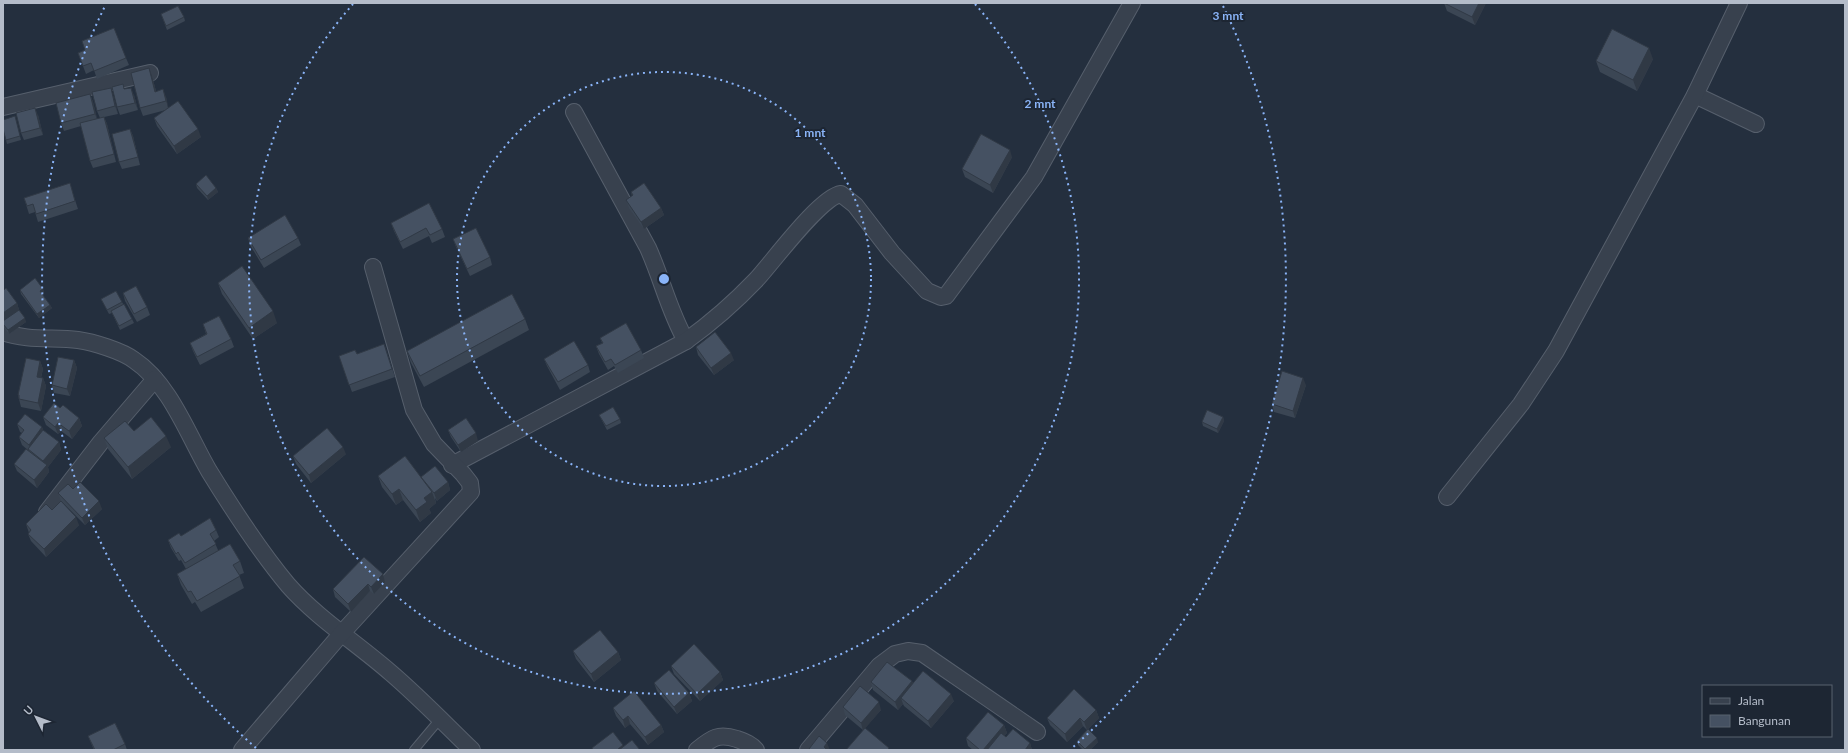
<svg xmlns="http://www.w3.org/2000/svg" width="1848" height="753" font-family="Lato,sans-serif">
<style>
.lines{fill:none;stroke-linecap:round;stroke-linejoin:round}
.lane-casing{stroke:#565f6c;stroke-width:10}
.street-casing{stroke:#565f6c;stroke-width:18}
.lane{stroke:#38414e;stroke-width:8}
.street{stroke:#38414e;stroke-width:16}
.wall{fill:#3b4654}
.shaded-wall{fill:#303945}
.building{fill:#455162;stroke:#303945}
.ring{fill:none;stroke:#8ab4f8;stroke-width:2;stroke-dasharray:2 4}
.centre{fill:#8ab4f8;stroke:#1d2633;stroke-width:2}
.ring-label{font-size:12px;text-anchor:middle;font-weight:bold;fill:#8ab4f8;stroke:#1d2633;stroke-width:4;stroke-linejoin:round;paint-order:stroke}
</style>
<rect width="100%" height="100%" fill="#242f3e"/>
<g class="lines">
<!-- lane casing -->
<g class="lane-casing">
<path id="lane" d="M414 750 440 719"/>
</g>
<!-- street casing -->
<g class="street-casing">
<g id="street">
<path d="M1695 95 1756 124"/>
<path d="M3 107 150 73"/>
<path d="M574 112 648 248C662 279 669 311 686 341"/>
<path d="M3 332C27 341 53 337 78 340 93 342 122 351 134 360 170 384 188 435 209 471 233 510 259 550 288 585 317 618 358 644 391 673 419 697 445 724 472 750"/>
<path d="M452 465 686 341C711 323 734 303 756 280 772 263 820 197 841 194L855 205 892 253 927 291 941 297 946 296 1034 177 1132 3"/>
<path d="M1447 497 1521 404 1556 351 1695 95 1739 3"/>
<path d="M47 512 101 442 155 379"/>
<path d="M242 750 342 633 471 492 470 483 463 474 434 444 414 410 373 267"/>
<path d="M697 750C712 738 718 733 737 739 745 742 751 744 756 750"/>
<path d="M808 750 879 666 895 654 908 651 922 653 1037 732"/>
</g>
</g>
<!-- lane -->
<use href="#lane" class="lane"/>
<!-- street -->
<use href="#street" class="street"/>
</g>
<!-- wall -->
<g class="wall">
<path d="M1444 3H1486L1475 25 1447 11Z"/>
<path d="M161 14 184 17 185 21 167 30Z"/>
<path d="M82 41 126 58 129 65 97 79 94 70 86 74 78 53 85 50Z"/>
<path d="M1653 59 1637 91 1600 72 1596 61Z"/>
<path d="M152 76 156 91 166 97 168 108 201 137 177 154 157 126 154 118 166 110 143 116 140 108Z"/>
<path d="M125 89 134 95 138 110 120 115 117 107Z"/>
<path d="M90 94 93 102 97 119 100 118 97 111 113 95 118 114 104 117 107 124 116 162 93 168 90 161 81 126 64 131 61 123Z"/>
<path d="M38 115 43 135 24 140 21 133Z"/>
<path d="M16 120 21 140 7 144 6 140Z"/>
<path d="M130 129 133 136 140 165 122 169 119 162Z"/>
<path d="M1012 157 993 193 965 177 962 169Z"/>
<path d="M196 184 216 188 218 192 208 200 197 188Z"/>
<path d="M72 191 78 209 38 222 35 212 29 214 24 198Z"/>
<path d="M631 192 661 208 664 215 644 229 629 208 626 200 632 196Z"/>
<path d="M391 223 442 229 445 237 432 243 429 236 403 249 394 231Z"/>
<path d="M248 238H298L301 245 264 268 250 245Z"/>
<path d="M453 239 490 257 492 265 470 276 456 247Z"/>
<path d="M218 283 277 323 253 339 222 294Z"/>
<path d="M43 289 44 293 42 294 50 305 52 308 39 318 21 294 20 290Z"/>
<path d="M3 291 17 303 19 310 26 322 9 334 3 326Z"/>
<path d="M123 293 147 307 150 315 137 322 125 301Z"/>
<path d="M101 299 122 302 132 319 134 323 120 330 112 313 109 314Z"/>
<path d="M525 319 529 330 424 387 411 363 407 351Z"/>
<path d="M203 324 231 339 234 347 200 365 193 351 190 343 206 334Z"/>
<path d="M600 338 641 350 644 358 618 373 614 366 608 370 599 354 596 346 602 343Z"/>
<path d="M384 344 395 377 352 392 339 356 357 354Z"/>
<path d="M696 347 734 360 714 375 698 355Z"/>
<path d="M544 359 588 365 590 372 560 390 547 366Z"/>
<path d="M74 360 77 368 70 396 54 393 52 385Z"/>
<path d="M40 361 43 369 41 378H43L46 386 41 411 21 407 18 395Z"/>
<path d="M1306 385 1295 418 1274 412 1272 404Z"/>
<path d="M60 408 79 418 82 426 72 439 61 431 58 434 46 425 43 417Z"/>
<path d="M599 415 620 419 621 423 607 430Z"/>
<path d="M1223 417 1224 421 1218 433 1203 426 1202 422Z"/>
<path d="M17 424 42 427 43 430 59 442 61 450 48 467 49 472 37 488 17 471 14 464 29 451 22 445 19 437 22 433 20 432Z"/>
<path d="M448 430 478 441 461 452 451 437Z"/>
<path d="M104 438 171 447 132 479 108 449Z"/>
<path d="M346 454 311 483 296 464 293 456Z"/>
<path d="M378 476 422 478 448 482 450 490 437 501 435 498 436 503 429 509 431 513 420 522 403 500 396 505 382 487Z"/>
<path d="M73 489 102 509 85 525 61 501 58 493Z"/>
<path d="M52 510 79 525 46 557 31 541 28 534 29 533 26 524Z"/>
<path d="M216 530 219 537 214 541 218 550 240 561 244 573 239 575 244 588 201 612 195 602 192 604 181 585 177 574 186 569 181 560 179 561 171 548 168 540 181 536Z"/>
<path d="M383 574 385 582 374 594 370 591 351 612 335 597 333 589Z"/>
<path d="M573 651 618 652 621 660 594 682 576 659Z"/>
<path d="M671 666 720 672 723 680 700 701 674 674Z"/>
<path d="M912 681 913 684 954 701 931 728 904 706 903 704 898 710 873 690 871 682Z"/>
<path d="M654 683 689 693 692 701 677 714 657 691Z"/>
<path d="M843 707 881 710 863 730 845 715Z"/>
<path d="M613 708 661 725 664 732 648 745 630 724 625 728 616 716Z"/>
<path d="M1096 710 1099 718 1087 730 1083 726 1067 742 1050 725 1047 718Z"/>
<path d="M1004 725 1007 733 1004 736 1006 737 1030 743 1032 750H973L968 746 966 738Z"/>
<path d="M88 736 125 744 127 750H94Z"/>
<path d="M1077 741 1098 742 1090 750H1083L1078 745Z"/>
</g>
<!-- shaded-wall -->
<g class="shaded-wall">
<path d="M1479 3H1486L1475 25 1472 17Z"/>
<path d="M1649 48 1653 59 1637 91 1633 80Z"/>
<path d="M149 68 152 76 158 99 155 92Z"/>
<path d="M111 88 113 95 118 114 115 106Z"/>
<path d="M131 88 134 95 138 110 135 103Z"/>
<path d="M163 89 166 97 169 109 166 101Z"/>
<path d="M90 94 93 102 98 122 95 114Z"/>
<path d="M35 108 38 115 43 135 40 128Z"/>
<path d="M104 117 107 124 116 162 114 154Z"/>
<path d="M130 129 133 136 140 165 138 157Z"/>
<path d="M198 129 201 137 177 154 174 146Z"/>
<path d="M1010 150 1012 157 993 193 990 185Z"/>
<path d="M216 188 218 192 208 200 207 196Z"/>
<path d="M661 208 664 215 644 229 641 222Z"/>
<path d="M43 289 44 293 42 295 40 291Z"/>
<path d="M17 303 19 310 3 323V313Z"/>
<path d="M50 305 52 308 39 318 37 314Z"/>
<path d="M273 311 277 323 253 339 249 328Z"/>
<path d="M25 318 26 322 9 334 8 330Z"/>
<path d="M731 353 734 360 714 375 711 368Z"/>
<path d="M74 360 77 368 70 396 67 389Z"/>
<path d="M40 361 43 369 39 384 37 377Z"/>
<path d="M43 378 46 386 41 411 38 403Z"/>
<path d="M1303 378 1306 385 1295 418 1293 411Z"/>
<path d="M1223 417 1224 421 1218 433 1217 429Z"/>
<path d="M79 418 82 426 72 439 69 431Z"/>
<path d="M58 423 61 431 58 434 55 427Z"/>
<path d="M42 427 45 435 31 451 29 445Z"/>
<path d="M476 433 478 441 461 452 458 445Z"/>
<path d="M166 436 171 447 132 479 128 467Z"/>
<path d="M59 442 61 450 48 467 49 472 37 488 34 480 45 466 43 461Z"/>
<path d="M343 447 346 454 311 483 309 475Z"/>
<path d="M448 482 450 490 437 501 434 493Z"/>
<path d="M399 489 403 500 396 505 392 494Z"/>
<path d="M432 492 436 503 429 509 431 513 420 522 416 510 424 498Z"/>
<path d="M99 501 102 509 85 525 82 518Z"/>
<path d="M76 517 79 525 46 557 44 549Z"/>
<path d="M383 574 385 582 374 594 371 587Z"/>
<path d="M368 584 370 591 351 612 348 604Z"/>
<path d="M618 652 621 660 594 682 591 674Z"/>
<path d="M720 672 723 680 700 701 697 694Z"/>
<path d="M912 681 915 689 901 698 903 704 898 710 895 702Z"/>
<path d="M689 693 692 701 677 714 674 707Z"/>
<path d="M951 694 954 701 931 728 928 721Z"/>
<path d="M879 702 881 710 863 731 861 723Z"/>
<path d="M1096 710 1099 718 1087 730 1084 722Z"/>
<path d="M628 716 630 724 625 728 623 720Z"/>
<path d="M1080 718 1083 726 1067 742 1065 734Z"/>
<path d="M661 725 664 732 648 745 645 737Z"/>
<path d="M1004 725 1007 733 992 750H983Z"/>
<path d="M1097 738 1098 742 1090 750H1085V749Z"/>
<path d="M827 743 830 750H825L824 747Z"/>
<path d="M1030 743 1032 750H1025Z"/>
<path d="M623 745 625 750H617Z"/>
</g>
<!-- building -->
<g class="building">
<path d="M1444 3H1479L1472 17Z"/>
<path d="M178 6 184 17 166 26 161 14Z"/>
<path d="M114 28 126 58 94 71 91 63 83 66 78 53 85 50 82 41Z"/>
<path d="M1612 29 1649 48 1633 80 1596 61Z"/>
<path d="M149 68 155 92 163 89 166 101 140 108 131 73Z"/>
<path d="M123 84 124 89 131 88 135 103 117 107 112 87Z"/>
<path d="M111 88 115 106 97 111 92 92Z"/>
<path d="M90 94 95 114 61 123 56 103Z"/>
<path d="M178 101 198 129 174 146 154 118Z"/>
<path d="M35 108 40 128 21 133 16 113Z"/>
<path d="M15 116 20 136 6 140 3 129V120Z"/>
<path d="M104 117 114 154 90 161 80 123Z"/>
<path d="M130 129 138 157 119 162 112 134Z"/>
<path d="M981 134 1010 150 990 185 962 169Z"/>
<path d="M206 175 216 188 207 196 196 184Z"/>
<path d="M70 183 75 201 36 214 33 204 27 206 24 198Z"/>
<path d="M644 183 661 208 641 222 626 200 633 195 631 192Z"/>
<path d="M429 203 442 229 430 235 426 228 400 242 391 223Z"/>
<path d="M285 215 298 238 261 260 248 238Z"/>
<path d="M476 228 490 257 467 269 453 239Z"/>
<path d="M242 266 273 311 249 328 218 283Z"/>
<path d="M35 278 43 289 40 291 50 305 37 314 20 290Z"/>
<path d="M136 286 147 307 134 314 123 293Z"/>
<path d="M6 288 17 303 3 313V291Z"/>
<path d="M116 291 122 302 107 310 101 299Z"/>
<path d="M512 294 525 319 420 376 407 351Z"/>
<path d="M124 304 132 319 119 326 111 311Z"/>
<path d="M19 310 25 318 8 330 3 324V321Z"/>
<path d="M219 316 231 339 197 357 190 343 207 334 203 324Z"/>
<path d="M626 323 641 350 615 365 611 359 605 362 596 346 603 343 600 338Z"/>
<path d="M715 332 731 353 711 368 696 347Z"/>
<path d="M574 341 588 365 558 382 544 359Z"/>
<path d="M384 344 392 369 349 385 339 356 355 350 357 354Z"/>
<path d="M58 357 74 360 67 389 52 385Z"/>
<path d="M26 358 40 361 37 377 43 378 38 403 19 399V395H18Z"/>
<path d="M1282 371 1303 378 1293 411 1272 404Z"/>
<path d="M54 403 60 408 63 405 79 418 69 431 58 423 55 427 43 417Z"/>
<path d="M613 407 620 419 606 426 599 415Z"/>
<path d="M1207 410 1223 417 1217 429 1202 422Z"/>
<path d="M25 414 42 427 29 445 19 437 24 430 17 424Z"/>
<path d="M151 417 166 436 128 467 104 438 125 421 134 431Z"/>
<path d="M466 418 476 433 458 445 448 430Z"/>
<path d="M327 428 343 447 309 475 293 456Z"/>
<path d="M43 430 59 442 43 461 28 449Z"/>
<path d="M26 449 47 465 34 480 14 464Z"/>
<path d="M405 456 432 492 424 498 427 502 416 510 399 489 392 494 378 476Z"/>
<path d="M435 466 448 482 434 493 421 477Z"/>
<path d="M80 482 99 501 82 518 58 493 68 484 73 489Z"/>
<path d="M61 501 76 517 44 549 28 534 31 530 26 524 46 504 52 510Z"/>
<path d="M210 518 216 530 210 534 216 544 185 563 178 552 176 554 168 540 179 533 181 536Z"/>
<path d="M230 544 240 561 233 565 240 576 197 601 191 591 188 592 177 574Z"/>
<path d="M364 557 383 574 371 587 368 584 348 604 333 589Z"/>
<path d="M600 630 618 652 591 674 573 651Z"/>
<path d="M694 644 720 672 697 694 671 666Z"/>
<path d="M887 662 912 681 895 702 871 682Z"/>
<path d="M669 670 689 693 674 707 654 683Z"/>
<path d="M923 671 951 694 928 721 901 698Z"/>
<path d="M860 686 879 702 861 723 843 707Z"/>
<path d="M1074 689 1096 710 1084 722 1080 718 1065 734 1047 718Z"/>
<path d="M634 691 661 725 645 737 628 716 623 720 613 708Z"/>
<path d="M988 712 1004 725 983 750H980L966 738Z"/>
<path d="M115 723 125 744 113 750H95L88 736Z"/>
<path d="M865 728 889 748 887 750H846Z"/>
<path d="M1013 729 1030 743 1025 750H987L1001 733 1006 737Z"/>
<path d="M1088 729 1097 738 1085 749 1077 741Z"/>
<path d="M613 732 623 745 617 750H593L592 748Z"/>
<path d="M819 736 827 743 824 747 827 750H811L809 749Z"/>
<path d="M632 740 640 750H619Z"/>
</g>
<!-- distance rings -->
<g class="ring">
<circle cx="664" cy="279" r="207"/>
<path d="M975 4A415 415 0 1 1 353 4"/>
<path d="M256 748A622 622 0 0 1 105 6M1223 6A622 622 0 0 1 1072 748"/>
</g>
<circle cx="664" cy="279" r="6" class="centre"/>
<g class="ring-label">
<text x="1228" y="20">3 mnt</text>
<text x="1040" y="108">2 mnt</text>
<text x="810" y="137">1 mnt</text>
</g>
<!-- border -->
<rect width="1848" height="753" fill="none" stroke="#b4bcc9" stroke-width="8"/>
<!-- legend -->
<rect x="1702" y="685" width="130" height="52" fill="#1d2633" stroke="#59626f"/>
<rect x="1710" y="698" width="20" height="6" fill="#38414e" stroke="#59626f"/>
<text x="1738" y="705" font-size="12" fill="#b4bcc9">Jalan</text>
<rect x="1710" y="715" width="20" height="12" fill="#455162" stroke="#59626f"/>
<text x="1738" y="725" font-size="12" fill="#b4bcc9">Bangunan</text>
<!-- north arrow -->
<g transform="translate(36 717) rotate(312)" stroke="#1d2633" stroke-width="3" paint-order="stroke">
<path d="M0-3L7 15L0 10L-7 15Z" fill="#b4bcc9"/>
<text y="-6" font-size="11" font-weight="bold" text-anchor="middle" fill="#b4bcc9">U</text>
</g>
</svg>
